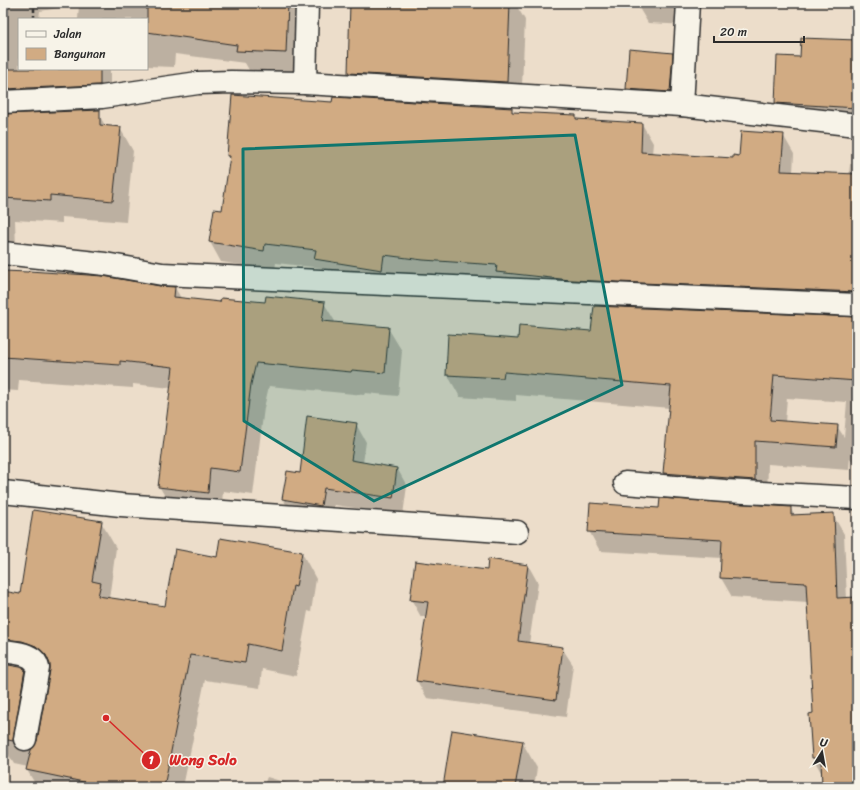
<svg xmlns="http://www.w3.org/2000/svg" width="860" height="790" font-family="Sriracha,sans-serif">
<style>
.shadow{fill:#0003;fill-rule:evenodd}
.building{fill:#d1ab83;stroke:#2b2b2b}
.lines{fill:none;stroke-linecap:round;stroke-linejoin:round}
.minor-casing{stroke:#2b2b2b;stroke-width:25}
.path{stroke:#2b2b2b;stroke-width:2.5;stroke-dasharray:4 3;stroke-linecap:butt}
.minor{stroke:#f7f3e8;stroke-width:22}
.marked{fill:#0f766e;fill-opacity:0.2;stroke:#0f766e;stroke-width:3;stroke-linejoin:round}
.leader{fill:none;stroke:#d62828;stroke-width:1.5}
.callout-dot{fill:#d62828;stroke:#f7f3e8;stroke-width:1.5}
.mark-label{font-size:12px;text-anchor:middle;font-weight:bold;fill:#fff}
.callout-label{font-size:15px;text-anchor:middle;font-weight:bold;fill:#d62828;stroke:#f7f3e8;stroke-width:3;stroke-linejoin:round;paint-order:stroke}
</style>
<rect width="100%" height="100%" fill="#ecddca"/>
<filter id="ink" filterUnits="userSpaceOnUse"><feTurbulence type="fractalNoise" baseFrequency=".025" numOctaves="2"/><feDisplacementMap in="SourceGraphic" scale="8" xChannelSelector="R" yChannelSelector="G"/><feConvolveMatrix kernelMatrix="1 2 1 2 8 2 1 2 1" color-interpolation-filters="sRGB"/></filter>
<g filter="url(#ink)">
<!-- shadow -->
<g class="shadow">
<path d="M3 3H299L297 72 249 70 245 63 175 54 174 67 147 66V19H78L79 5 40 11 39 19H19V69H110V103L3 95Z"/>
<path d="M351 3H515L525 20 521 107 363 98 349 73Z"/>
<path d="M636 3H692L687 25 648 23Z"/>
<path d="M857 41V132L790 128 776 103 801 58Z"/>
<path d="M672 54 682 71 680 109 637 106 627 89Z"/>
<path d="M333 103 511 109 514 113 576 116 578 120 642 124 653 143 652 154 734 159 783 135 794 154 793 173 849 174 850 164H857V312L327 278 321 268 276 263 275 270 221 262 210 242 223 211 230 160 228 155Z"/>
<path d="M99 115 106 127 120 128 133 151 126 222 62 217V223L15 220 16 248H3V142Z"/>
<path d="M3 272 175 288 181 298 221 303H324L336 323 388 328 402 351 398 396 365 393 364 395 269 386 264 408 253 495 223 491 221 516 173 510 159 486 171 388 133 384V388L19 380 18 391 3 390Z"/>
<path d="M857 318V470L850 458 849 470 768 464 767 503 677 496 664 473 670 408 516 395V401L460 397 447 374 518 340 592 332ZM787 398 847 402 844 437 837 426 785 422Z"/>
<path d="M356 424 366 442 363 463 397 468 407 486 403 515 334 505 331 523 293 516 283 499 300 474Z"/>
<path d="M790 508 795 516 833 515 844 534 847 599 857 598V787H823L822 774 813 758 810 714H814L808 602 732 597 721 578 722 558 600 551 589 531 660 509Z"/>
<path d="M101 522 116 548 109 599 165 607 218 558 302 553 316 579 311 612 308 611 296 676 262 669 260 688 205 680 183 787H37L27 770 28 767 14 764 6 751H3V592L20 595ZM19 664 38 667 51 671 38 742 30 753 39 696 24 670 9 666Z"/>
<path d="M528 565 538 583 529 644 562 648 573 665 566 717 427 698 417 681 426 617H421L411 599 488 572Z"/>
<path d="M522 742 537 768 534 787H444Z"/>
<path d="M267 777 301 787H263Z"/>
</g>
<!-- building -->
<g class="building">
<path d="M147 3H288L286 53 236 51 237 45 147 32Z"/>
<path d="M350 3H510L507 82 348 73Z"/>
<path d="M801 38 857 40V108L775 103 777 56 800 57Z"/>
<path d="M629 49 673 53 670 92 626 89Z"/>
<path d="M3 69H100V85L3 89Z"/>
<path d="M232 95 332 102 333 97 512 108V112L576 115V119L642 123 641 152 733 158V155L739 156 741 131 784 134 781 171 857 174V292L570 280 496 272 497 265 423 260 384 255 382 270 314 259 316 250 265 244 264 251 209 242 214 209 222 210 230 156H227Z"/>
<path d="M100 110V125L121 127 113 201 50 195V201L3 198V114Z"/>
<path d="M3 271 28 272 29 271 103 276 160 286 175 287 174 297 220 302 221 298 265 302 266 296 325 302 322 321 389 327 385 373 352 370 351 372 256 363 251 384 240 472 210 468 208 493 158 487 173 367 120 361V365L3 357Z"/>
<path d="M594 306 857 317V381L774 375 770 420 838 425 836 447 755 441V480L663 473 671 386 504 372 503 378 446 375 448 334 518 339 519 325 591 331Z"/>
<path d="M307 416 357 423 351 460 397 468 393 498 324 488 321 506 282 499 287 471 300 473Z"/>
<path d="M660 498 791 507V515L834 513 837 598 857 597V787H822L821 758H812L809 714 813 713 806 583 720 578 722 540 588 532 590 503 659 508Z"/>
<path d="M33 510 102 521 92 581 101 583 98 596 165 606 175 549 217 557 220 538 302 552 296 587 293 586 282 651 248 644 245 663 190 655 164 787H92L93 784 26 770 31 750 37 741 50 670V664L46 655 36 646 22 641 3 639V591L20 594Z"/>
<path d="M488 559 528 565 518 641 563 647 556 700 416 681 428 602 410 600 415 561 487 570Z"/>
<path d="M3 664 20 667 25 669 13 741 3 739Z"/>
<path d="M452 730 523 741 515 787H443Z"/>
</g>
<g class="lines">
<!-- minor casing -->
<g class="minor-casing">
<g id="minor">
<path d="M305 83 307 3"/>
<path d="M3 102 102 97 198 83 231 82 305 83 682 105 688 3"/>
<path d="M682 105 857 125"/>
<path d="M3 253 105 264 162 274 857 305"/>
<path d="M625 483 725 491 857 498"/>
<path d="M3 492 121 505 517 532"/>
<path d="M3 651C16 653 35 653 38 668L25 739"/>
</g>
</g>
<!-- path -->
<path class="path" d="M34 19V3"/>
<!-- minor -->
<use href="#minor" class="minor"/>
</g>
</g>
<!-- marked area -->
<path class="marked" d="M575 135 622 385 374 501 244 421 243 149Z"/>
<!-- callouts -->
<path class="leader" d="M106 718L151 760"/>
<g class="callout-dot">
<circle cx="106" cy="718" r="4"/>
<circle cx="151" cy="760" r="10"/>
</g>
<g class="mark-label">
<text x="151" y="764">1</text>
</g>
<g class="callout-label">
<text x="203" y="765">Wong Solo</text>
</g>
<!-- margin -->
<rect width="860" height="790" fill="none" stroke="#f7f3e8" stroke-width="16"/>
<rect x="8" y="8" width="844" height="774" fill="none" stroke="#2b2b2b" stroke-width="1.5" filter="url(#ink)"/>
<!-- legend -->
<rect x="18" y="18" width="130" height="52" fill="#f7f3e8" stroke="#a5a39c"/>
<rect x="26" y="31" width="20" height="6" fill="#f7f3e8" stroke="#a5a39c"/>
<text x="54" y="38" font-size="12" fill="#2b2b2b">Jalan</text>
<rect x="26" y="48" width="20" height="12" fill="#d1ab83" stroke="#a5a39c"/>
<text x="54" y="58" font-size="12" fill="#2b2b2b">Bangunan</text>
<!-- north arrow -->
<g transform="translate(822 752) rotate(11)" stroke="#f7f3e8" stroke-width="3" paint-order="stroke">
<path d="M0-3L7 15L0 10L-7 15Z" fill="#2b2b2b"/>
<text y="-6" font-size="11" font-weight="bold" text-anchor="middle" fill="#2b2b2b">U</text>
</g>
<!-- scale -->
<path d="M714 36v6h90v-6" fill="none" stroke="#2b2b2b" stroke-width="2"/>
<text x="720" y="36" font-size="12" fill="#2b2b2b" stroke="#f7f3e8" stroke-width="3" paint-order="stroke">20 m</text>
</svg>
